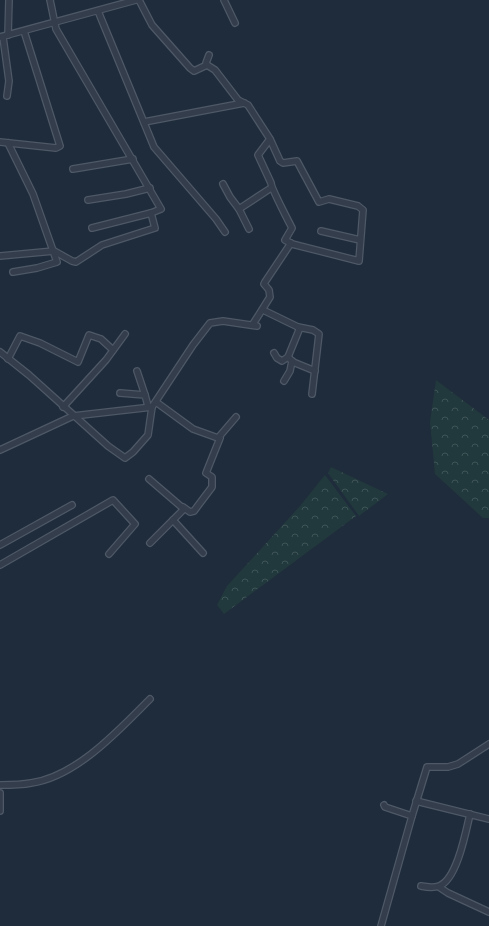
<svg xmlns="http://www.w3.org/2000/svg" width="489" height="926" font-family="Inter,sans-serif">
<style>
.forest{fill:url(#forest-crowns)}
.lines{fill:none;stroke-linecap:round;stroke-linejoin:round}
.minor-casing{stroke:#4e5866;stroke-width:8}
.minor{stroke:#333d4b;stroke-width:5.5}
</style>
<defs>
<pattern id="forest-crowns" width="20" height="18" patternUnits="userSpaceOnUse"><rect width="20" height="18" fill="#21393c"/><path d="M2 6a3 3 0 1 1 6 0M12 15a3 3 0 1 1 6 0" fill="none" stroke="#3f5457"/></pattern>
</defs>
<rect width="100%" height="100%" fill="#1f2c3b"/>
<!-- forest -->
<g class="forest">
<path d="M436 380 489 420V518H483L435 474 430 422Z"/>
<path d="M331 467 388 494 359 516 328 473Z"/>
<path d="M325 475 356 516 224 614 217 605 227 586 300 506Z"/>
</g>
<g class="lines">
<!-- minor casing -->
<g class="minor-casing">
<g id="minor">
<path d="M50 0 56 29 161 209 151 213 92 228"/>
<path d="M139 0 152 25 190 68 194 71 207 65"/>
<path d="M224 0 235 23"/>
<path d="M98 11 154 147 216 219 225 232"/>
<path d="M8 35 9 0"/>
<path d="M0 37 136 0"/>
<path d="M3 37 9 81 7 96"/>
<path d="M209 55 206 63 207 65 215 70 238 100 248 105 270 139 280 161 283 163 297 161 319 202 329 199 358 206 363 210 359 261 292 244 285 240 292 228C288 220 271 188 271 183L258 155 270 139"/>
<path d="M144 122 244 103"/>
<path d="M0 142 56 148 60 146 24 31"/>
<path d="M8 143 33 194 57 262 37 268 13 272"/>
<path d="M73 169 133 159"/>
<path d="M223 184 230 197 239 209"/>
<path d="M88 200 126 194 150 188"/>
<path d="M249 229 239 209 271 188"/>
<path d="M321 231 360 240"/>
<path d="M0 256 54 251 72 261 76 262 102 245 155 228 151 213"/>
<path d="M263 310 298 327 299 330 288 357 282 361 277 358 274 353"/>
<path d="M253 324 270 297 269 290 264 284 265 282 291 243"/>
<path d="M298 327 313 330 319 334 312 394"/>
<path d="M0 352 29 375 108 446 125 458 133 452 148 435 152 407 193 345 210 323 223 321 257 326"/>
<path d="M288 357 293 362 315 371"/>
<path d="M8 359 20 336 40 343 78 362 89 335 101 339 113 350"/>
<path d="M137 371 145 395"/>
<path d="M284 381 290 371 292 361"/>
<path d="M120 393 145 395 148 406"/>
<path d="M156 402 193 429 218 438 236 417"/>
<path d="M63 407 106 360 125 334"/>
<path d="M0 450 73 416 152 407"/>
<path d="M149 479 184 509 150 543"/>
<path d="M183 507 190 512 194 511 212 487V477L206 473 220 438"/>
<path d="M173 520 203 553"/>
<path d="M0 545 72 505"/>
<path d="M0 565 113 500 135 524 109 554"/>
<path d="M0 785C10 785 21 785 31 783 76 777 119 730 150 699"/>
<path d="M0 793V811"/>
<path d="M416 801 489 819"/>
<path d="M412 816 427 767H448L458 764 489 744"/>
<path d="M421 886C426 887 434 888 439 886 457 880 466 831 470 814"/>
<path d="M439 887 448 893 489 912"/>
<path d="M381 926 412 816 385 807 384 805"/>
</g>
</g>
<!-- minor -->
<use href="#minor" class="minor"/>
</g>
</svg>
